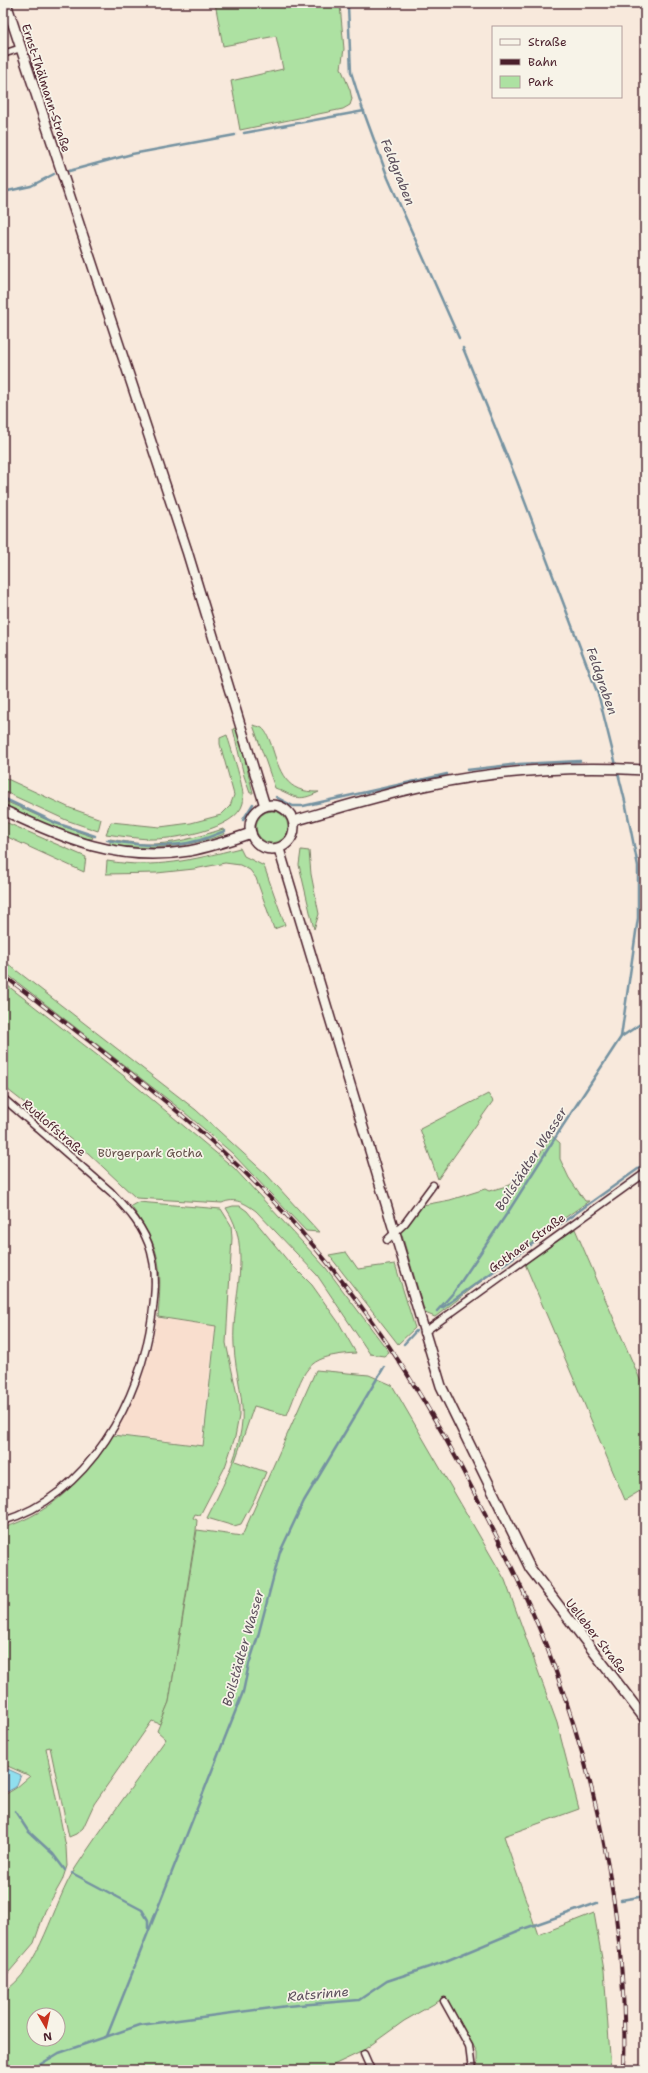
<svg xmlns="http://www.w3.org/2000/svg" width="648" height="2073" font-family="'Shantell Sans',sans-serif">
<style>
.built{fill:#f9dece}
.green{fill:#ade1a2;stroke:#7c8066;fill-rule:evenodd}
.water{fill:#90dfef;stroke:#7492a1}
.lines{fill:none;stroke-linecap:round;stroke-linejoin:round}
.stream{stroke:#7492a1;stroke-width:2.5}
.street-casing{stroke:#4a1f2b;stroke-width:9}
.secondary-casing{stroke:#4a1f2b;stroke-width:12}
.street{stroke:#f7f3e8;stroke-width:6}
.secondary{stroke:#f7f3e8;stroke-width:9}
.rail-casing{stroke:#4a1f2b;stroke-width:4}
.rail{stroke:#f7f3e8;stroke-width:2.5;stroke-dasharray:8;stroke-linecap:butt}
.labels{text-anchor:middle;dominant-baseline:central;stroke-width:3.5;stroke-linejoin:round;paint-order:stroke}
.street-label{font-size:12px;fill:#4a1f2b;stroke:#f7f3e8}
.park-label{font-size:12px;fill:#635049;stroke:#f7f3e8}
.water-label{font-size:13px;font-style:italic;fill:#5c4f5c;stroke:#f7f3e8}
</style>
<rect width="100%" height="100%" fill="#f8e9dc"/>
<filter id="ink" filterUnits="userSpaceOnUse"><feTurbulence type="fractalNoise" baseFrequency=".025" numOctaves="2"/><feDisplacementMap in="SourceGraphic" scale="8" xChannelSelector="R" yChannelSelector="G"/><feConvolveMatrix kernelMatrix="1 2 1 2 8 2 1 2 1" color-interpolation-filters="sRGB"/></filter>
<g filter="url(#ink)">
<!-- built -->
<path class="built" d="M157 1318 215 1326 201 1445 116 1434 137 1391 151 1350Z"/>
<!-- green -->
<g class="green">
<path d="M215 3H349L340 5 344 49 341 68 350 90 352 99 350 105 343 109 240 130 231 81 283 69 276 36 223 46Z"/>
<path d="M253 725C255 726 259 726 262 728 267 732 269 739 271 744 280 772 285 793 319 792 296 803 296 796 275 788Z"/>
<path d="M237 727 253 793H250L244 776 233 729Z"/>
<path d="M227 735C231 749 246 791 243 803 237 830 171 840 148 839 134 838 120 836 106 834L111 822 160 827 191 823 221 815 230 806 234 795 220 744V738Z"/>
<path d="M3 777 70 808 101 819 98 831 66 820 3 791Z"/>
<path d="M3 800 54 823 93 837 92 839C62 837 30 818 3 805Z"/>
<circle cx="272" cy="827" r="16"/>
<path d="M3 821 86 857 84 872 3 835Z"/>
<path d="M223 829 225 834C186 848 151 850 110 845V839C121 841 133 843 144 844 171 845 198 837 223 829Z"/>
<path d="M240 848 244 856 264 866 285 925 274 929 256 878 250 870 240 865 225 863 194 869 157 873 106 874 107 861C157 869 192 860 240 848Z"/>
<path d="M301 850 309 851 311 874 319 914 314 929 299 865Z"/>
<path d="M3 960 196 1110 267 1175 319 1232 306 1231 232 1153 184 1112 3 971Z"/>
<path d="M3 982 124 1076 234 1168 326 1268 389 1352 384 1356 370 1354 317 1275 256 1211C245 1203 235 1197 222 1203L136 1198 88 1153 3 1086Z"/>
<path d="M488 1094 493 1101 438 1179 420 1129Z"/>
<path d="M552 1136 560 1143V1159L569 1178 585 1201H589L556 1224 435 1317 425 1313 401 1232 423 1205 450 1200 485 1189 489 1191 510 1185 529 1170Z"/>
<path d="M138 1202 221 1209 231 1225 232 1238 226 1343 239 1404V1416L235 1437 225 1467 200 1515 195 1514 193 1518 197 1520 196 1531 169 1702 160 1724 152 1721 94 1804 83 1828 76 1834 69 1837 50 1747 46 1748 66 1847 67 1866 62 1881 45 1911 34 1943 3 1979V1796L16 1788 30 1776 3 1764V1541H5L3 1528C56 1511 82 1479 113 1435L203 1446 216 1326 158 1317C162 1266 162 1250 131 1206Z"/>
<path d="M233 1206H240L247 1211 288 1261 312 1285 339 1323 356 1353C302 1356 306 1370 287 1415L254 1406 235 1461 266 1472 256 1496 241 1524 234 1526 207 1518C221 1490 236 1462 241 1430 246 1401 235 1374 234 1345 231 1300 254 1249 226 1208Z"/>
<path d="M575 1229 645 1391V1488L625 1500 525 1264Z"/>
<path d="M346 1252 358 1269 395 1264 415 1328 398 1344 329 1255Z"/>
<path d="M316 1370 369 1375 392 1385 505 1580 557 1723 579 1809 504 1836 538 1935 594 1913 604 1970 611 2070H477V2052L446 1997 404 2021 361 2052 323 2070H3V1992C40 1971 53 1902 76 1867 104 1824 136 1782 166 1739L157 1731 169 1702 197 1530 242 1536ZM34 2015H58V2039H34Z"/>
</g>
<!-- water -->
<path class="water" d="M3 1767 21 1775 16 1787 3 1794Z"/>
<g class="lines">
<!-- stream -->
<g class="stream">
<path d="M348 6 351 72 362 107 388 178 459 338"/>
<path d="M244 133 364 111"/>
<path d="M69 171 132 154 235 135"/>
<path d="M3 192 31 186 54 174"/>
<path d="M463 348 517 481 599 697 625 801 638 866V918L621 1037"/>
<path d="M643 761H645"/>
<path d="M467 770 519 764 580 761"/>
<path d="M276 797 293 806H303L447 774"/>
<path d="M3 798 56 823 95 836"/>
<path d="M243 820 253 804"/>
<path d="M107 840C135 845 168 849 196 841 206 839 216 834 225 831"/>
<path d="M442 1308 645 1164"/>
<path d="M437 1311 454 1292 508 1212 562 1127 621 1037 645 1021"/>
<path d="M404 1344 416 1331"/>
<path d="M15 1811 28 1831 53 1854 65 1870"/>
<path d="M72 1873 142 1910 148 1920V1928"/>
<path d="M621 1900 645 1896"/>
<path d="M134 1968 243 1692 249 1664 258 1636 280 1552 304 1501 384 1367"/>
<path d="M107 2036 133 1971"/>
<path d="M31 2070 59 2053 140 2025 287 2006 359 2000 387 1981 441 1963 520 1930 597 1903"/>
</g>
<!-- street casing -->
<g class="street-casing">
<g id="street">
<path d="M3 54 21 48"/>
<path d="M3 1098 111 1192C128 1210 145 1228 151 1252 157 1273 155 1294 152 1316 141 1400 89 1495 3 1521"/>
<path d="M387 1240 405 1223 433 1185"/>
<path d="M423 1333 645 1173"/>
<path d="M444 2001 469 2046 472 2070"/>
<path d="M364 2054 371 2070"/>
</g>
</g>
<!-- secondary casing -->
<g class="secondary-casing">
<g id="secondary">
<path d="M6 3 187 551 265 806"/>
<circle cx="272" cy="827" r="22"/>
<path d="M3 810C64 839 120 863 189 851 210 847 231 840 251 833"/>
<path d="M294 821C338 808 383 794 428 785 499 770 573 766 645 770"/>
<path d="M279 849 441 1386 530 1568 645 1719"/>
</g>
</g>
<!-- street -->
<use href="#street" class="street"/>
<!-- secondary -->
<use href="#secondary" class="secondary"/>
<!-- rail casing -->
<g class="rail-casing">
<path id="rail" d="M3 975C102 1051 205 1125 289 1218 365 1301 425 1395 476 1496 505 1552 534 1610 555 1669 601 1796 628 1935 624 2070"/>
</g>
<!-- rail -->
<use href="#rail" class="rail"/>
</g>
</g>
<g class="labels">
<!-- street labels -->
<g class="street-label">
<text transform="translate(46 88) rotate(72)">Ernst-Thälmann-Straße</text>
<text transform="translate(54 1128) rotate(41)">Rudloffstraße</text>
<text transform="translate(527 1243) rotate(-36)">Gothaer Straße</text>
<text transform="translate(596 1636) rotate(52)">Uelleber Straße</text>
</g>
<!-- park labels -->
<g class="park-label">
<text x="150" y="1153">Bürgerpark Gotha</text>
</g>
<!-- water labels -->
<g class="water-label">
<text transform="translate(398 172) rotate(68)">Feldgraben</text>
<text transform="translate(602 681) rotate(71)">Feldgraben</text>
<text transform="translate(531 1159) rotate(-57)">Boilstädter Wasser</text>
<text transform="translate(243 1648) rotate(-74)">Boilstädter Wasser</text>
<text transform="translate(318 1994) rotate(-5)">Ratsrinne</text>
</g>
</g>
<!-- margin -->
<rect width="648" height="2073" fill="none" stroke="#f7f3e8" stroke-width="16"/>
<rect x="8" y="8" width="632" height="2057" fill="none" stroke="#4a1f2b" stroke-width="1.5" filter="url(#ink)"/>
<!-- legend -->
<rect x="492" y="26" width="130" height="72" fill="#f7f3e8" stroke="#b29e9c"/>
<rect x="500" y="39" width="20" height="6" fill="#f7f3e8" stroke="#b29e9c"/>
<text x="528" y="46" font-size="12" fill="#4a1f2b">Straße</text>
<rect x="500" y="59" width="20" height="6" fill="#4a1f2b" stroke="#b29e9c"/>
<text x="528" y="66" font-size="12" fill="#4a1f2b">Bahn</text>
<rect x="500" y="76" width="20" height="12" fill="#ade1a2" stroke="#b29e9c"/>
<text x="528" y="86" font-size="12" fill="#4a1f2b">Park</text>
<!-- north arrow -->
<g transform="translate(46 2027) rotate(171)"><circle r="19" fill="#f7f3e8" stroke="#b29e9c"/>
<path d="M0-3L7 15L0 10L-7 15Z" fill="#c8321e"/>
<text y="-6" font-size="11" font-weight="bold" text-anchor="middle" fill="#4a1f2b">N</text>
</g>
</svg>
